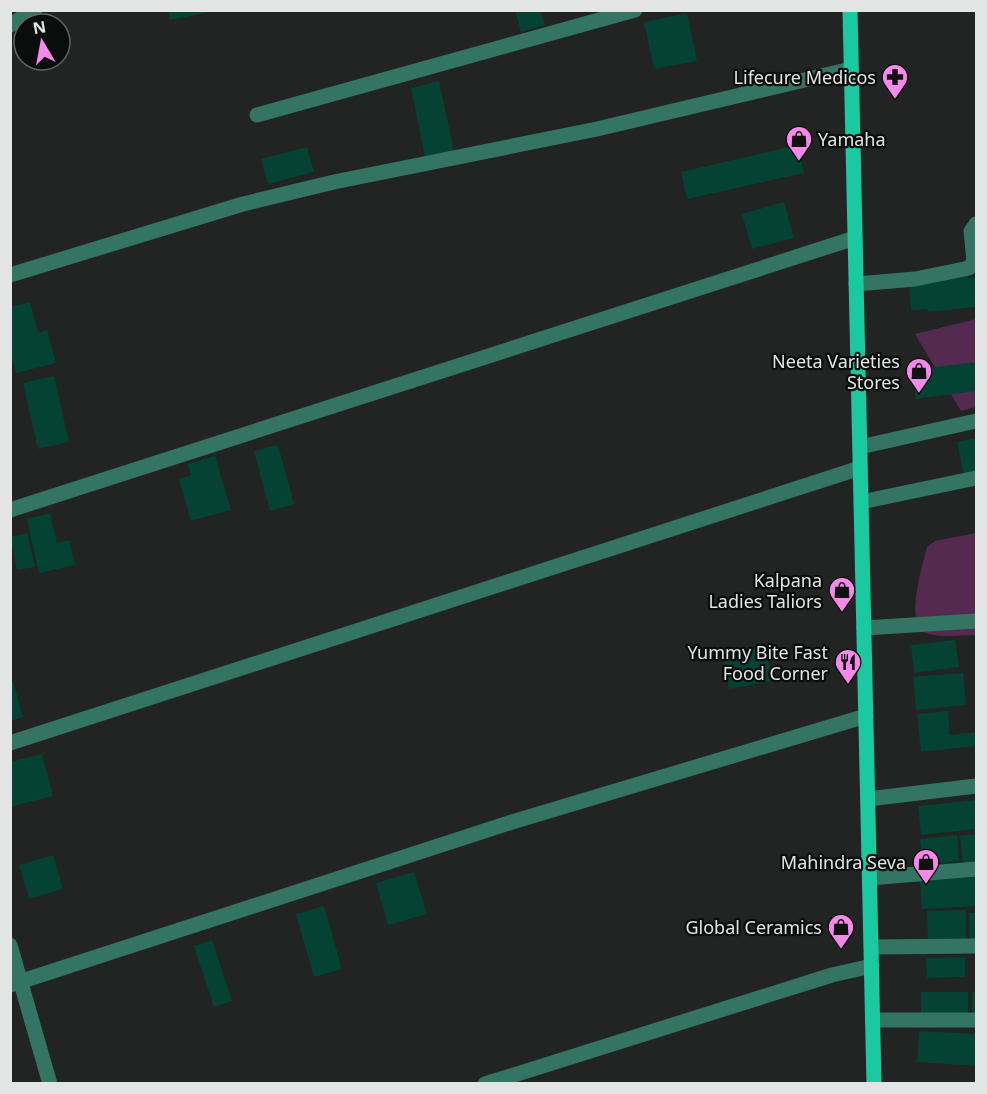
<svg xmlns="http://www.w3.org/2000/svg" width="987" height="1094" font-family="'Noto Sans',sans-serif">
<style>
.green{fill:#552a50}
.building{fill:#044233}
.lines{fill:none;stroke-linecap:round;stroke-linejoin:round}
.minor{stroke:#337562;stroke-width:15}
.major{stroke:#1bc9a0;stroke-width:15}
.labels{text-anchor:middle;dominant-baseline:central;stroke-width:4.5;stroke-linejoin:round;paint-order:stroke}
.poi-label{font-size:18px;fill:#e3e5e4;stroke:#0b0d0c;text-anchor:end}
</style>
<rect width="100%" height="100%" fill="#212423"/>
<!-- green -->
<g class="green">
<path d="M976 319V407L961 411 915 334Z"/>
<path d="M976 533V635C962 635 943 638 929 634 902 629 923 565 927 547L935 541Z"/>
</g>
<!-- building -->
<g class="building">
<path d="M168 10H210V12L170 20Z"/>
<path d="M515 10H540L545 25 521 32Z"/>
<path d="M687 13 697 61 654 69 644 22Z"/>
<path d="M439 81 454 151 425 157 411 88Z"/>
<path d="M797 145 804 173 687 199 681 172Z"/>
<path d="M307 147 314 172 268 184 261 159Z"/>
<path d="M784 202 794 238 752 249 742 214Z"/>
<path d="M968 275V278L976 277V307L928 312 927 309 911 310 909 286Z"/>
<path d="M30 302 38 333 47 330 56 363 16 373 10 350V307Z"/>
<path d="M976 362V391L916 399 912 370Z"/>
<path d="M54 376 69 442 38 449 23 383Z"/>
<path d="M976 438V474L964 477 957 442Z"/>
<path d="M278 445 294 504 270 511 254 451Z"/>
<path d="M215 456 231 510 191 521 179 479 191 475 188 464Z"/>
<path d="M50 513 57 543 69 540 75 565 39 573 27 519Z"/>
<path d="M27 533 35 567 17 570 10 537Z"/>
<path d="M955 640 959 667 914 673 911 645Z"/>
<path d="M766 647 772 681 729 689 722 655Z"/>
<path d="M963 673 966 705 916 710 913 677Z"/>
<path d="M13 681 23 717 10 721V682Z"/>
<path d="M948 711 950 735 976 732V746L921 752 917 714Z"/>
<path d="M42 754 53 796 10 807V762Z"/>
<path d="M976 800V829L921 835 918 806Z"/>
<path d="M976 834V863L963 865 960 836Z"/>
<path d="M957 835 959 861 923 865 920 839Z"/>
<path d="M53 855 63 889 29 899 19 865Z"/>
<path d="M414 872 427 914 388 925 376 883Z"/>
<path d="M975 877 976 906 922 909 920 881Z"/>
<path d="M324 906 342 969 314 977 296 914Z"/>
<path d="M966 910V941L928 942 927 911Z"/>
<path d="M969 913H976V940H970Z"/>
<path d="M212 940 232 1001 214 1007 194 946Z"/>
<path d="M965 957V977L927 978 926 958Z"/>
<rect x="921" y="992" width="47" height="26"/>
<rect x="972" y="992" width="4" height="27"/>
<path d="M919 1031 976 1034V1066L917 1062Z"/>
</g>
<g class="lines">
<!-- minor -->
<g class="minor">
<path d="M10 25 35 10"/>
<path d="M257 115 635 10"/>
<path d="M10 275 243 204 334 182 597 129 851 69"/>
<path d="M856 284 915 279 969 268 974 261 971 231 976 224"/>
<path d="M860 447 976 421"/>
<path d="M861 502 976 478"/>
<path d="M10 510 855 238"/>
<path d="M864 628 976 621"/>
<path d="M10 743 860 468"/>
<path d="M868 799 976 786"/>
<path d="M870 878 976 869"/>
<path d="M10 945 50 1084"/>
<path d="M871 947 976 946"/>
<path d="M10 985 512 822 866 716"/>
<path d="M873 1020H976"/>
<path d="M485 1084 832 975 872 966"/>
</g>
<!-- major -->
<path class="major" d="M850 10 874 1084"/>
</g>
<!-- icons -->
<defs>
<g id="pharmacy-pin" transform="scale(1.35)"><path d="M0 17L-7.5 6A9.5 9.5 0 1 1 7.5 6Z" fill="#f788eb" stroke="#0b0d0c"/><path d="M-2-6h4v4h4v4h-4v4h-4v-4h-4v-4h4Z" fill="#111"/></g>
<g id="shop-pin" transform="scale(1.35)"><path d="M0 17L-7.5 6A9.5 9.5 0 1 1 7.5 6Z" fill="#f788eb" stroke="#0b0d0c"/><path d="M-5-2.5h2.3a2.7 3.5 0 0 1 5.4 0H5L5.5 6h-11ZM-1.5-2.5h3a1.5 2.3 0 0 0-3 0Z" fill="#111"/></g>
<g id="restaurant-pin" transform="scale(1.35)"><path d="M0 17L-7.5 6A9.5 9.5 0 1 1 7.5 6Z" fill="#f788eb" stroke="#0b0d0c"/><path d="M-5-6h1v4h1v-4h1v4h1v-4h1v5L-1.5 .5V6h-2V.5L-5-1ZM5-6V6H3V1.5H1.5Q1.5-4 5-6Z" fill="#111"/></g>
</defs>
<g fill-rule="evenodd">
<use href="#pharmacy-pin" x="895" y="77"/>
<use href="#shop-pin" x="799" y="139"/>
<use href="#shop-pin" x="919" y="371"/>
<use href="#shop-pin" x="842" y="590"/>
<use href="#restaurant-pin" x="848" y="662"/>
<use href="#shop-pin" x="926" y="862"/>
<use href="#shop-pin" x="841" y="927"/>
</g>
<g class="labels">
<!-- poi labels -->
<g class="poi-label">
<text x="876" y="77">Lifecure Medicos</text>
<text x="818" y="139" text-anchor="start">Yamaha</text>
<text x="900" y="361">Neeta Varieties<tspan x="900" dy="21">Stores</tspan></text>
<text x="822" y="580">Kalpana<tspan x="822" dy="21">Ladies Taliors</tspan></text>
<text x="828" y="652">Yummy Bite Fast<tspan x="828" dy="21">Food Corner</tspan></text>
<text x="906" y="862">Mahindra Seva</text>
<text x="822" y="927">Global Ceramics</text>
</g>
</g>
<!-- border -->
<rect width="987" height="1094" fill="none" stroke="#e3e5e4" stroke-width="24"/>
<!-- north arrow -->
<g transform="translate(42 42) rotate(350)"><circle r="28" fill="#0b0d0c" stroke="#616362" stroke-width="1.5"/>
<path d="M0-4.5L10 22L0 15L-10 22Z" fill="#f788eb"/>
<text y="-9" font-size="16" font-weight="bold" text-anchor="middle" fill="#e3e5e4">N</text>
</g>
</svg>
